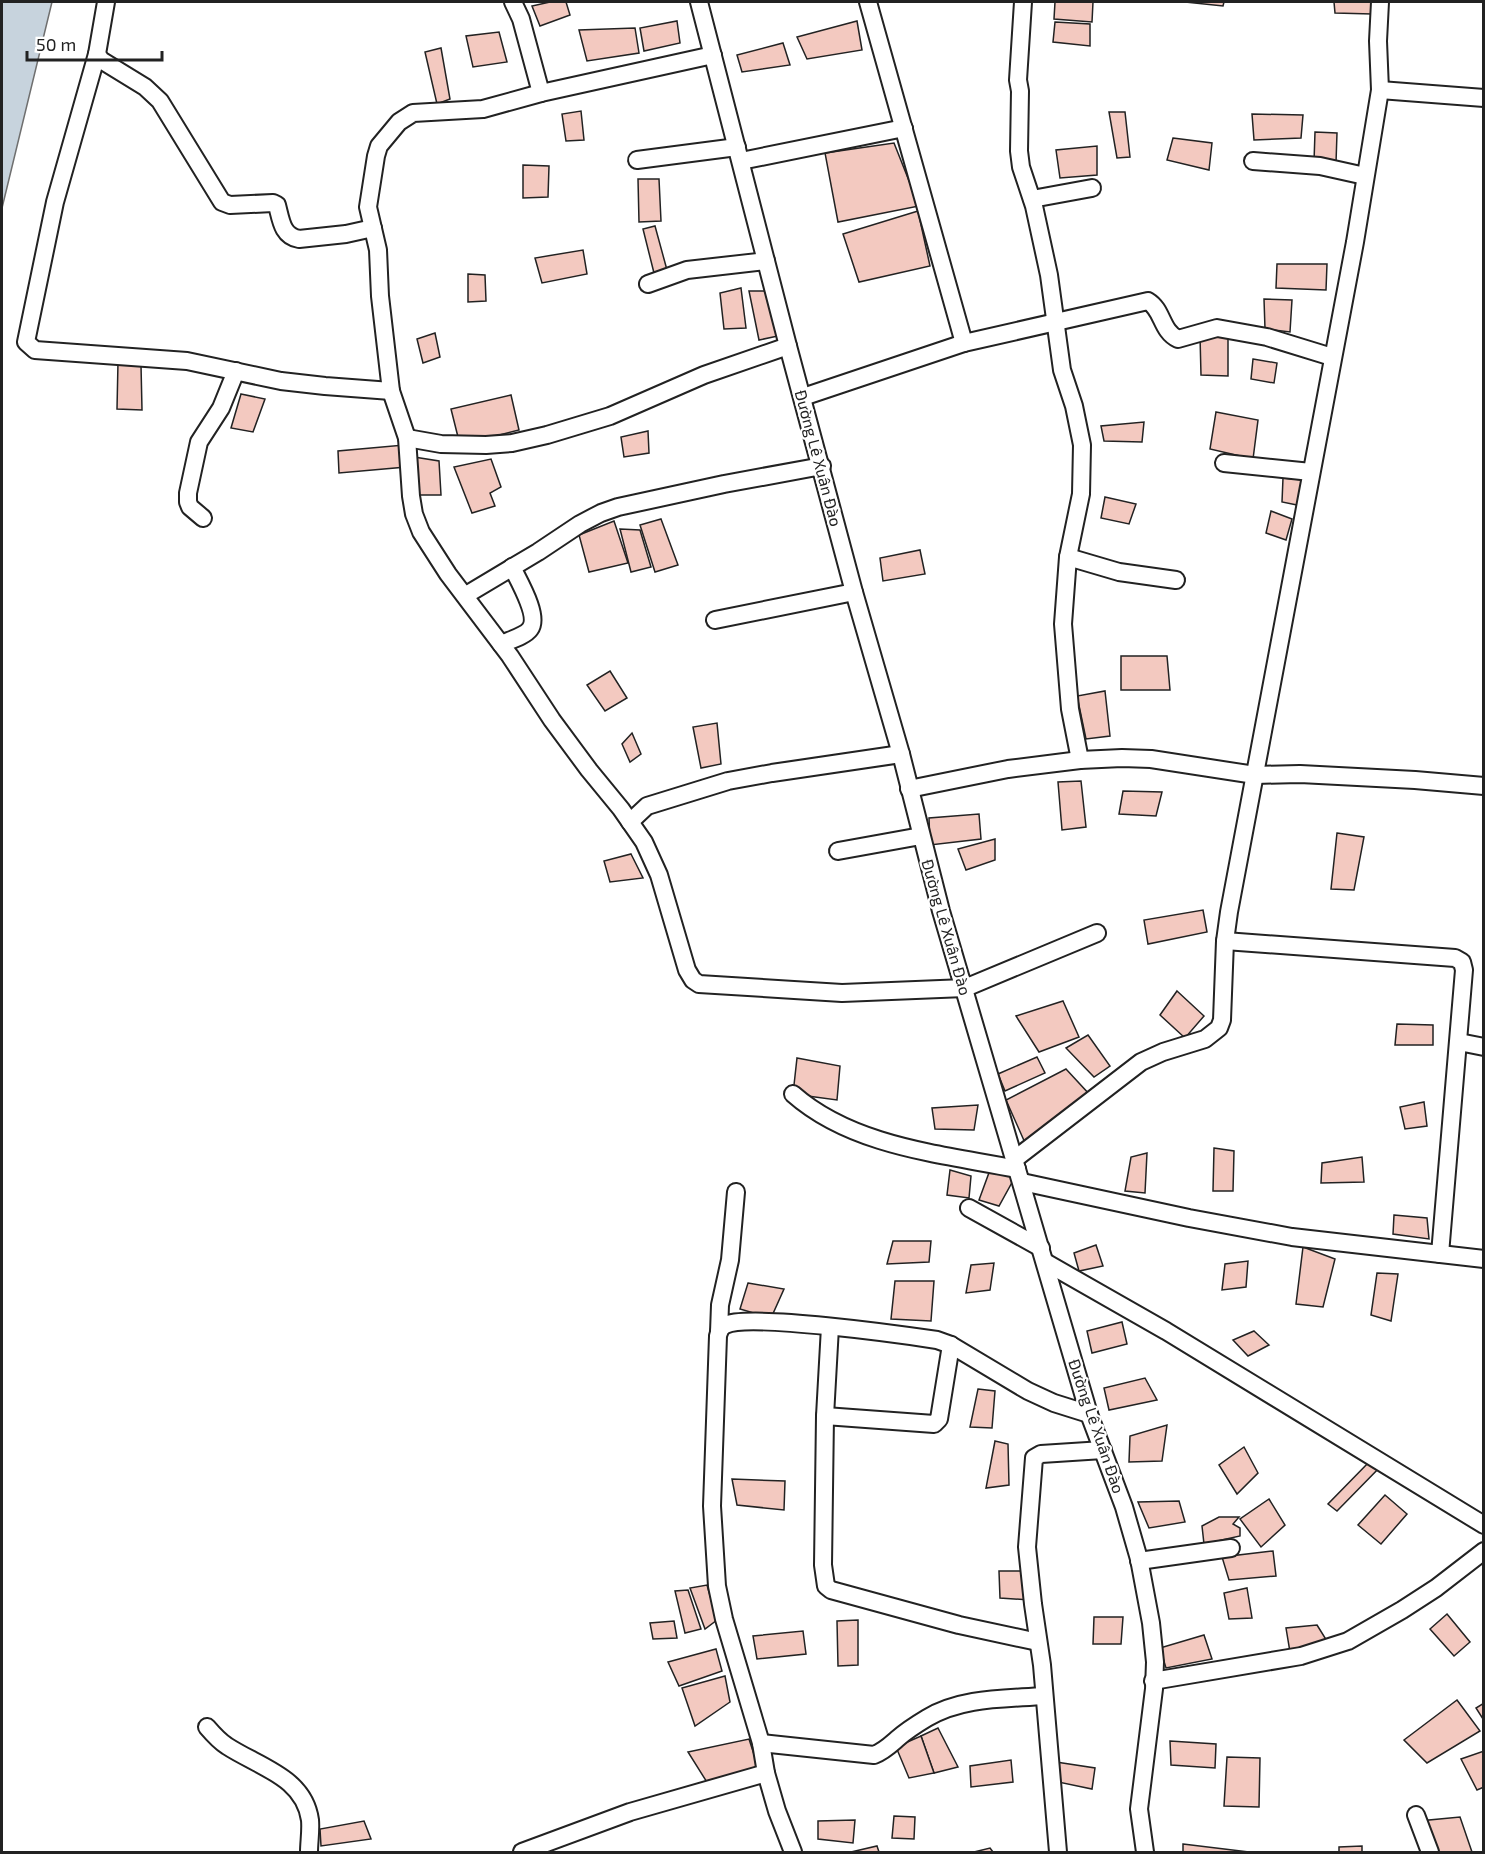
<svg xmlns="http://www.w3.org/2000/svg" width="1485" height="1854" font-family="'Exo 2',sans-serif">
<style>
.water{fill:#c7d3dd;stroke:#6f6f6f;stroke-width:1.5}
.building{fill:#f3c9c0;stroke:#222;stroke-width:1.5}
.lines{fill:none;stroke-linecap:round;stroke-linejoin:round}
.street-casing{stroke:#222;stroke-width:20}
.street{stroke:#fff;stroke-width:16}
.labels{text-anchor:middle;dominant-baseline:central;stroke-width:4.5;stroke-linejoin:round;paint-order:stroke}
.street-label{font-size:16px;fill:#222;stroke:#fff}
</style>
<rect width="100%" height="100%" fill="#fff"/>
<!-- water -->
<path class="water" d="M2 2H52L2 208Z"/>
<!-- building -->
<g class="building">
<path d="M550 2H566L570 15 540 26 532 6Z"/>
<path d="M1055 2H1093L1092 22 1054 19Z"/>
<path d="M1185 2H1224L1223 6Z"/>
<path d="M1334 2H1373L1372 14 1335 13Z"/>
<path d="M677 21 680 43 644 51 640 28Z"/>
<path d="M857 21 862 50 807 59 797 37Z"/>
<path d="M1055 22 1090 24V46L1053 42Z"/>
<path d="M635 28 639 53 587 61 579 30Z"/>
<path d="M499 32 507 62 473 67 466 36Z"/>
<path d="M783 43 790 65 742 72 737 55Z"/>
<path d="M441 48 450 99 437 104 425 52Z"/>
<path d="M581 111 584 140 566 141 562 114Z"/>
<path d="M1109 112H1125L1130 157 1117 158Z"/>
<path d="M1252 114 1303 115 1301 138 1254 140Z"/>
<path d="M1315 132 1337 133 1336 163 1314 162Z"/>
<path d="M1173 138 1212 143 1209 170 1167 160Z"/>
<path d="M894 143 919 206 838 222 825 153Z"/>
<path d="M1097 146V175L1060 178 1056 150Z"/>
<path d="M523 165 549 166 548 197 523 198Z"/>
<path d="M638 179H659L661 221 639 222Z"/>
<path d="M918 211 930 266 859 282 843 234Z"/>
<path d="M655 226 667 270 654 273 643 229Z"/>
<path d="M583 250 587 274 542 283 535 258Z"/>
<path d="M1277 264H1327L1326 290 1276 288Z"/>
<path d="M468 274 485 275 486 301 468 302Z"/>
<path d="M741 288 746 328 724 329 720 293Z"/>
<path d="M749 291H766L778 336 759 340Z"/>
<path d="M1264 299 1292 300 1290 332 1265 329Z"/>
<path d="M435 333 440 357 423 363 417 339Z"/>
<path d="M1228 333V376L1201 375 1200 336Z"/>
<path d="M1253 359 1277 363 1274 383 1251 379Z"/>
<path d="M118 362 141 365 142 410 117 409Z"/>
<path d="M241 394 265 399 253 432 231 428Z"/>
<path d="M511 395 519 430 460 445 451 409Z"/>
<path d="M1216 412 1258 420 1253 459 1210 449Z"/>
<path d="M1144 422 1142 442 1104 441 1101 426Z"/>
<path d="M648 431 649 453 624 457 621 437Z"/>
<path d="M404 445 406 467 339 473 338 451Z"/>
<path d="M414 457 439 461 441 495H418Z"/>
<path d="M491 459 501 487 490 493 495 506 472 513 454 467Z"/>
<path d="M1283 478 1304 480 1302 506 1282 502Z"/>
<path d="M1105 497 1136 504 1129 524 1101 518Z"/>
<path d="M1271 511 1292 519 1286 540 1266 533Z"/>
<path d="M661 519 678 565 655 572 640 525Z"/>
<path d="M614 521 628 563 589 572 579 535Z"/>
<path d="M620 529 640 530 651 567 631 572Z"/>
<path d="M920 550 925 574 883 581 880 558Z"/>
<path d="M1121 656H1167L1170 690H1121Z"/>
<path d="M610 671 627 698 605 711 587 685Z"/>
<path d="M1105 691 1110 736 1086 739 1077 696Z"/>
<path d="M717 723 721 764 701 768 693 727Z"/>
<path d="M632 733 641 754 630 762 622 744Z"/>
<path d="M1081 781 1086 827 1062 830 1058 782Z"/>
<path d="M1123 791 1162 792 1156 816 1119 814Z"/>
<path d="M979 814 981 839 930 845 929 818Z"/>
<path d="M1337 833 1364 837 1354 890 1331 889Z"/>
<path d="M995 839V860L966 870 958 849Z"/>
<path d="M631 854 643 878 610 882 604 861Z"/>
<path d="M1203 910 1207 932 1148 944 1144 920Z"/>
<path d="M1177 991 1204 1016 1185 1038 1160 1015Z"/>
<path d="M1063 1001 1079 1037 1039 1052 1016 1016Z"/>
<path d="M1397 1024 1433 1025V1045H1395Z"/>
<path d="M1088 1035 1110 1066 1094 1077 1066 1048Z"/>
<path d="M1037 1057 1045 1073 1005 1091 998 1074Z"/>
<path d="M797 1058 840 1066 837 1100 793 1094Z"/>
<path d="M1066 1069 1090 1095 1026 1145 1006 1100Z"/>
<path d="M1424 1102 1427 1126 1405 1129 1400 1107Z"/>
<path d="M978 1105 974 1130 935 1129 932 1108Z"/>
<path d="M1214 1148 1234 1151 1233 1191H1213Z"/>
<path d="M1147 1153 1145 1193 1125 1191 1131 1157Z"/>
<path d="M1362 1157 1364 1182 1321 1183 1322 1163Z"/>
<path d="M950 1170 971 1176 969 1198 947 1195Z"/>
<path d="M990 1170 1015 1177 999 1206 979 1200Z"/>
<path d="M1394 1215 1427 1218 1429 1239 1393 1234Z"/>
<path d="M893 1241H931L929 1262 887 1264Z"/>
<path d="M1096 1245 1103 1266 1079 1271 1074 1253Z"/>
<path d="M1303 1247 1335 1259 1323 1307 1296 1304Z"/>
<path d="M1248 1261 1246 1287 1222 1290 1225 1264Z"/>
<path d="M994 1263 990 1290 966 1293 971 1265Z"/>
<path d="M1377 1273 1398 1274 1391 1321 1371 1315Z"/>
<path d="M895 1281H934L931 1321 891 1319Z"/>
<path d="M748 1283 784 1289 771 1318 740 1309Z"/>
<path d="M1122 1322 1127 1344 1092 1353 1087 1331Z"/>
<path d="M1254 1331 1269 1345 1248 1356 1233 1340Z"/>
<path d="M1145 1378 1157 1400 1109 1410 1104 1388Z"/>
<path d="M978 1389 995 1391 992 1428 970 1427Z"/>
<path d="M1167 1425 1162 1461 1129 1462 1130 1436Z"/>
<path d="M995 1441 1008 1444 1009 1485 986 1488Z"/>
<path d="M1244 1447 1258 1473 1237 1494 1219 1465Z"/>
<path d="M1372 1459 1381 1466 1337 1511 1328 1504Z"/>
<path d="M732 1479 785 1481 784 1510 737 1505Z"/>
<path d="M1385 1495 1407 1514 1381 1544 1358 1525Z"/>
<path d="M1269 1499 1285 1525 1261 1547 1240 1519Z"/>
<path d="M1179 1501 1185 1522 1149 1528 1138 1502Z"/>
<path d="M1219 1517H1239L1233 1524 1240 1528V1536L1204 1544 1202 1526Z"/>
<path d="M1273 1551 1276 1576 1229 1580 1222 1557Z"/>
<path d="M999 1571H1028L1030 1600 1000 1598Z"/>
<path d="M707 1585 717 1620 705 1629 690 1588Z"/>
<path d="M1247 1588 1252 1618 1229 1619 1224 1593Z"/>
<path d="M688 1590 701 1629 685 1633 675 1591Z"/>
<path d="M1447 1614 1470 1642 1454 1656 1430 1629Z"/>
<path d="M1094 1617H1123L1121 1644H1093Z"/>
<path d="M858 1620V1665L838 1666 837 1621Z"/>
<path d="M674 1621 677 1638 653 1639 650 1623Z"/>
<path d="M1317 1625 1327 1641 1290 1652 1286 1628Z"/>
<path d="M803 1631 806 1654 757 1659 753 1636Z"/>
<path d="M1204 1635 1212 1659 1166 1668 1160 1648Z"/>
<path d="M716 1649 722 1671 679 1686 668 1662Z"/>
<path d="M725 1676 730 1702 695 1726 682 1688Z"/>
<path d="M1457 1700 1480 1731 1427 1763 1404 1740Z"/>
<path d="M1484 1703V1719H1483L1476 1708Z"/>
<path d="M938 1728 958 1767 934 1773 921 1736Z"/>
<path d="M921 1736 934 1773 909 1778 896 1747Z"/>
<path d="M749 1739 759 1770 710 1787 688 1752Z"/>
<path d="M1170 1741 1216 1744 1215 1768 1171 1765Z"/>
<path d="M1484 1751V1787L1477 1790 1461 1759Z"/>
<path d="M1227 1757 1260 1758 1259 1807 1224 1806Z"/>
<path d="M1011 1760 1013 1782 971 1787 970 1766Z"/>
<path d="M1056 1762 1095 1768 1092 1789 1058 1782Z"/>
<path d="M894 1816 915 1817 914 1839 892 1838Z"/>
<path d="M1460 1817 1472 1852H1434L1419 1821Z"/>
<path d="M855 1820 853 1843 818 1839V1821Z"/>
<path d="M364 1821 371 1839 321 1846 320 1829Z"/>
<path d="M1183 1844 1249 1852H1183Z"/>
<path d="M877 1846 879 1852H851Z"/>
<path d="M1362 1846V1852H1339V1847Z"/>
<path d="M990 1848 993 1852H974Z"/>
</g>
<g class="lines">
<!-- street casing -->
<g class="street-casing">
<g id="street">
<path d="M106 2 97 54 101 60 145 87 160 101 222 202 230 205 273 203 277 205C281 220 282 236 299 239L346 234 373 228"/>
<path d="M513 2 521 19 541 93"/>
<path d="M699 2 788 346 854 592 901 754 941 911 1089 1414 1124 1507 1139 1559 1151 1623 1155 1662 1154 1689 1139 1809 1145 1852"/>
<path d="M868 2 964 343"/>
<path d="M1023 2 1018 80 1020 91 1019 151 1021 167 1034 206 1049 275 1062 370 1074 406 1082 445 1081 494 1068 557 1063 624 1070 709 1080 760"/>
<path d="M97 54 55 202 26 342 35 350 187 361 281 381 325 386 391 391"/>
<path d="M713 55 541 93 483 109 413 113 399 122 379 146 376 156 368 207 378 250 380 296 391 391 407 438 411 496 414 514 421 532 448 574 510 656 552 720 589 770 621 809 644 842 659 875 687 970 693 980 699 984 842 993 965 988 1097 933"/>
<path d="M1380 90 1484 98"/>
<path d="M637 160 737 147"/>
<path d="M741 161 904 128"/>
<path d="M1253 161 1320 166 1365 176"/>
<path d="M1032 199 1092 188"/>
<path d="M648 284 687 270 766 261"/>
<path d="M803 397 964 343 1148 301C1163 310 1161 331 1178 339L1217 328 1267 337 1332 357"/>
<path d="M407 438 441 444 486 445 512 443 547 435 610 416 704 375 788 346"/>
<path d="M1224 463 1311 472"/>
<path d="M203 518 190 507 188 502V493L199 442 221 408 236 371"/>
<path d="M1068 557 1119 572 1176 580"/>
<path d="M466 595 538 552 580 524 601 513 618 507 724 484 822 466"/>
<path d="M715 620 854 592"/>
<path d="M501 644C510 640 525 636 530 629 540 616 518 580 512 567"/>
<path d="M909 789 1008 769 1080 760 1122 758 1151 759 1255 775 1300 774 1415 780 1484 786"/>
<path d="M630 822 647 806 728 781 772 773 901 754"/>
<path d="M838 851 921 836"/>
<path d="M1225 941 1455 958 1462 962 1464 970 1440 1254"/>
<path d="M1459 1042 1484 1047"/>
<path d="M793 1094C853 1147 942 1154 1017 1169"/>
<path d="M1015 1159 1141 1062 1163 1052 1205 1039 1219 1028 1222 1020 1225 941 1229 912 1355 242 1380 90 1378 41 1380 2"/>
<path d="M1022 1182 1189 1218 1292 1237 1484 1259"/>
<path d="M969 1208 1041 1248"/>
<path d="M1045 1262 1166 1331 1484 1525"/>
<path d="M830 1327 825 1416 823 1565 826 1586 831 1590 959 1625 1038 1642"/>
<path d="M719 1332 720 1305 730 1260 736 1192"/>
<path d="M825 1416 934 1424 939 1419 951 1345"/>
<path d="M1139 1561 1231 1548"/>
<path d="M1153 1681 1301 1656 1348 1641 1402 1610 1436 1588 1484 1551"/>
<path d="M207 1727C213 1734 219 1741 227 1746 259 1767 304 1777 310 1820 311 1831 309 1842 309 1852"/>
<path d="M761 1743 874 1755C884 1751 889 1746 897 1739 906 1731 917 1724 927 1718 962 1697 1005 1699 1044 1696"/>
<path d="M1416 1815 1430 1852"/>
<path d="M522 1852 630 1812 766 1773"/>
<path d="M793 1852 777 1811 766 1773 761 1743 724 1619 717 1586 712 1506 718 1336C719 1331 721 1327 725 1325 748 1313 904 1335 937 1340L951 1345 1028 1391 1054 1403 1089 1414"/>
<path d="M1058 1852 1042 1665 1033 1604 1027 1547 1034 1458 1041 1454 1103 1450"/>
</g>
</g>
<!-- street -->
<use href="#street" class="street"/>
</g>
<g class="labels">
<!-- street labels -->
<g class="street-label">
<text transform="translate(819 458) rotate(75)">Đường Lê Xuân Đào</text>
<text transform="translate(947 927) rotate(74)">Đường Lê Xuân Đào</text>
<text transform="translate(1097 1426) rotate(71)">Đường Lê Xuân Đào</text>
</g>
</g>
<!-- border -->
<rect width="1485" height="1854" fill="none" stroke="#222222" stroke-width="6"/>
<!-- scale -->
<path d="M27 51v9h135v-9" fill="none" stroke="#222222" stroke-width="3"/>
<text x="36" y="51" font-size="18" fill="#222222" stroke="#ffffff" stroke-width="4.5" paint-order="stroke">50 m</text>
</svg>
